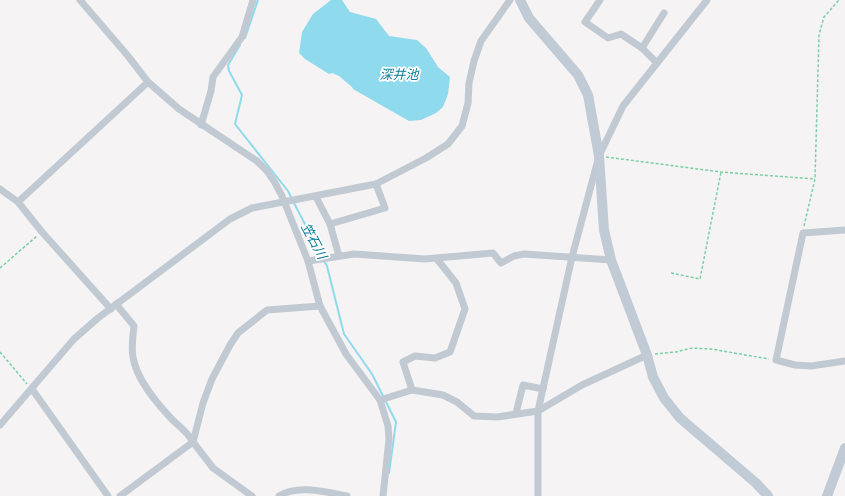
<svg xmlns="http://www.w3.org/2000/svg" width="845" height="496" font-family="Poppins,'Noto Sans JP',sans-serif">
<style>
.water{fill:#90daee}
.lines{fill:none;stroke-linecap:round;stroke-linejoin:round}
.stream{stroke:#90daee;stroke-width:2}
.path{stroke:#7ad0a6;stroke-width:1.5;stroke-dasharray:3 2;stroke-linecap:butt}
.street{stroke:#c1cad2;stroke-width:7}
.secondary{stroke:#c1cbd6;stroke-width:10}
.labels{text-anchor:middle;dominant-baseline:central;stroke-width:3.5;stroke-linejoin:round;paint-order:stroke}
.water-label{font-size:13px;font-style:italic;fill:#0c7c9b;stroke:#fff}
</style>
<rect width="100%" height="100%" fill="#f5f3f3"/>
<!-- water -->
<path class="water" d="M331 0H342L350 12 376 19 389 36 417 40 426 48 438 67 450 77 448 94 443 107 436 113 421 120 409 121 353 89 352 87 339 76 332 73 329 74 305 59 299 53 302 32 313 14Z"/>
<g class="lines">
<!-- stream -->
<g class="stream">
<path d="M245 38 258 0"/>
<path d="M240 45 228 65 229 71 242 95 235 124 288 191 292 199"/>
<path d="M294 203 322 257"/>
<path d="M324 261 327 266 344 334 372 374 383 396"/>
<path d="M385 400 396 422 389 473"/>
</g>
<!-- path -->
<g class="path">
<path d="M606 157 721 172 815 179"/>
<path d="M804 226 815 179 819 35 824 17 839 0"/>
<path d="M0 268 37 236"/>
<path d="M671 273 700 279 721 172"/>
<path d="M0 352 27 384"/>
<path d="M655 354 676 352 692 348 711 349 769 359"/>
</g>
<!-- street -->
<g class="street">
<path d="M80 0 128 56 148 82 179 109 257 161 267 171 274 181 282 196 308 261 320 306 346 354 380 400 388 426 389 439 383 496"/>
<path d="M600 0 585 22 608 38 621 34 642 48 657 63"/>
<path d="M642 48 664 13"/>
<path d="M201 125 211 91 213 77 242 37 253 0"/>
<path d="M0 189 18 202 42 232 111 309"/>
<path d="M316 197 330 224 339 256"/>
<path d="M18 202 148 82"/>
<path d="M330 224 385 208 376 184"/>
<path d="M845 230 803 233 776 360 795 365 811 366 845 361"/>
<path d="M308 261 354 254 425 259 493 253 501 263 514 256 524 254 611 260"/>
<path d="M116 304 134 326C133 336 131 348 133 357 136 377 155 401 168 415 177 426 185 428 193 442"/>
<path d="M32 389 108 496"/>
<path d="M412 390 403 362 415 356 435 358 450 352 465 309 456 283 437 259"/>
<path d="M380 400 412 390 443 395 457 402 474 416 497 417 538 411 582 385 647 355"/>
<path d="M516 413 523 385 543 389"/>
<path d="M0 425 74 339 98 318 230 219 252 208 376 184 426 158 448 144 462 126 468 103 469 83 474 61 481 41 510 0"/>
<path d="M193 442 203 403 212 379 230 345 238 333 267 310 320 306"/>
<path d="M120 496 193 442 213 468 252 496"/>
<path d="M279 496C298 484 326 492 347 496"/>
<path d="M538 496V411L572 257 599 156 623 106 707 0"/>
</g>
<!-- secondary -->
<g class="secondary">
<path d="M520 0 529 18 578 75 588 95 599 156 604 230 611 260 647 355 653 377 664 398 680 418 756 483 768 496"/>
<path d="M827 496 845 448"/>
</g>
</g>
<g class="labels">
<!-- water labels -->
<g class="water-label">
<text x="399" y="74">深井池</text>
<text transform="translate(314 241) rotate(62)">笠石川</text>
</g>
</g>
</svg>
